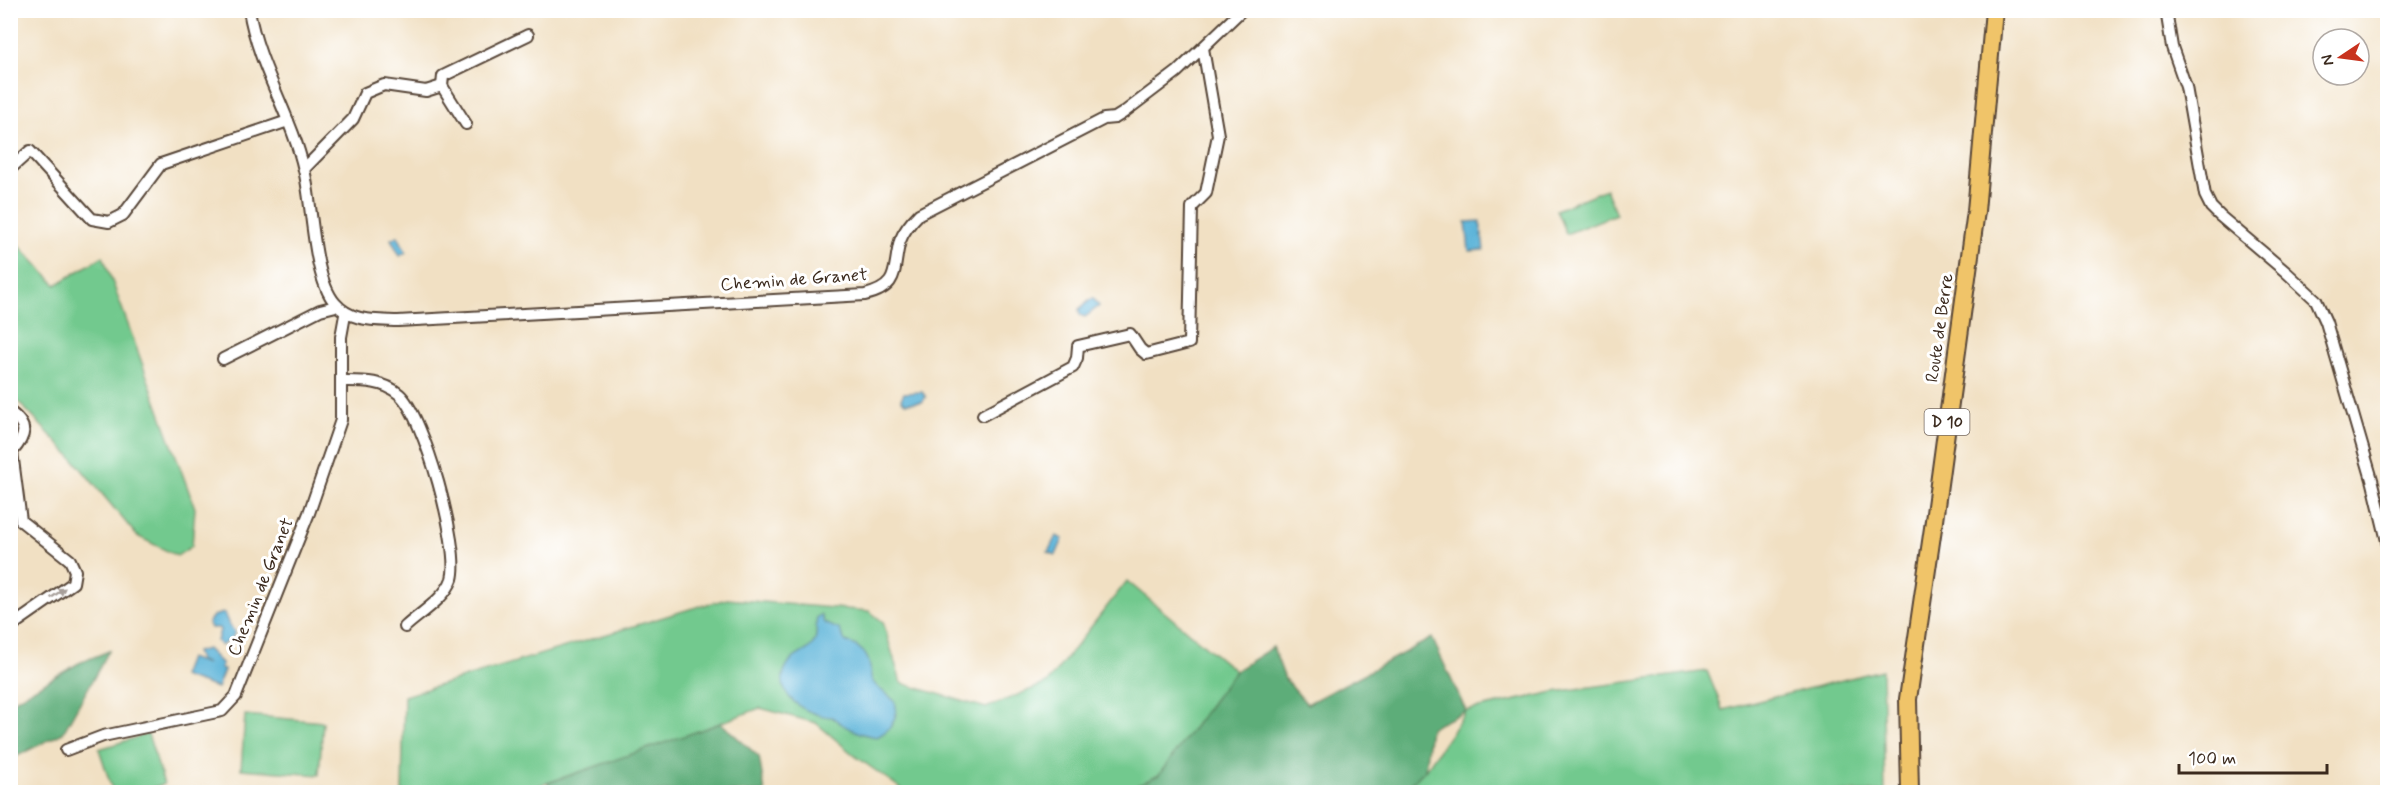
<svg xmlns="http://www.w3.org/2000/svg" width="2398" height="803" font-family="Mynerve,sans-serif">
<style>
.green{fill:#72c98e;stroke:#567a56;stroke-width:1.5}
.forest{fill:#5dad79;stroke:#4c6c4c;stroke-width:1.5}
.water{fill:#5cb4d9;stroke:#4c6f7c;stroke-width:1.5}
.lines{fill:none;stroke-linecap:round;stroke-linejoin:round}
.minor-casing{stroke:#564537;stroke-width:14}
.primary-casing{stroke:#564537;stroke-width:20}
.minor{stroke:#fff;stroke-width:10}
.primary{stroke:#f0c469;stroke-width:16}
.oneway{fill:#a79f9a}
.labels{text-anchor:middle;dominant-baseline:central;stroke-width:6;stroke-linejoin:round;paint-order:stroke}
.shield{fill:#fff;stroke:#766a62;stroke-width:1.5}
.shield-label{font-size:16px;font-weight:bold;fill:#3b2a1e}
.street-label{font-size:18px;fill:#3b2a1e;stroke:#fff}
</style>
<rect width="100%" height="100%" fill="#fff"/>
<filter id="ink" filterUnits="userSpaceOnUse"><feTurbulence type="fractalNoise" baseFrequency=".0167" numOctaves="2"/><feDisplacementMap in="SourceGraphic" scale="12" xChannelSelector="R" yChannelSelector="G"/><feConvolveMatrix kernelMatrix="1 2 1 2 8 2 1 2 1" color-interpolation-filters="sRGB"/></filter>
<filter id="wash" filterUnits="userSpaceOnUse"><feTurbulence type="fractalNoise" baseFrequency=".008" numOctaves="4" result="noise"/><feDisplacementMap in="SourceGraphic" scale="24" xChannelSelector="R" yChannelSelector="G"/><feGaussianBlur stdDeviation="1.35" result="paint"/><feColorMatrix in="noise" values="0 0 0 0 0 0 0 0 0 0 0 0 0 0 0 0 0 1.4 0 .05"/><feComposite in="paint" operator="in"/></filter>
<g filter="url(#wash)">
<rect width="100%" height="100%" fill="#f1e0c3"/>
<!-- green -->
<g class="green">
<path d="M1606 189 1616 214 1566 234 1556 210Z"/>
<path d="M11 237 56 285 103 256 195 508 192 546 177 556 137 536 74 460 11 394Z"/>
<path d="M1127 581 1235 671 1159 775 1158 792H906L855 756 816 723 760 708 642 752 519 792H402L404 696 693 608 727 599 869 611 883 622 901 683 986 708 1047 683Z"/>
<path d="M1882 670 1885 792H1403L1425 770 1466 711 1554 692 1707 671 1723 710Z"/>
<path d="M245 715 323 722 319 775 241 769Z"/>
<path d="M148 734 164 784 140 792H113L99 749Z"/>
</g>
<!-- forest -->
<g class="forest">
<path d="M1432 638 1466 711 1430 728 1425 770 1403 792H1123L1159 775 1235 671 1273 647 1285 679 1307 704Z"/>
<path d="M109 651 63 733 11 759V702L79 663Z"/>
<path d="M721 723 759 757 765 792H547L548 783Z"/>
</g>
<!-- water -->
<g class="water">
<path d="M1480 221 1484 250 1469 251 1466 222Z"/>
<path d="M398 236 406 252 400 256 391 239Z"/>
<path d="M1093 298 1099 306 1085 317 1080 315 1079 309Z"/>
<path d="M922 392 926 397 922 402 905 403 901 399 904 393Z"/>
<path d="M1056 536 1063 539 1056 555 1048 552Z"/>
<path d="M224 613 229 625 235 632 232 638 221 646 217 641 220 630 219 628H211L208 623 213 616Z"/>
<path d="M821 615 824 623 839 629 845 641C858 646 868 652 870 667 871 671 870 676 872 680 880 696 902 694 895 717 892 728 886 732 877 737 858 734 847 729 832 717 806 716 769 693 788 664 795 653 810 653 815 640 818 632 815 624 817 617Z"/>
<path d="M207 649 222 664 220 669 224 670 217 688 182 676 189 658 207 664 199 660 196 652Z"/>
</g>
</g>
<g filter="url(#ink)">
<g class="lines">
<!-- minor casing -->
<g class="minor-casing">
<g id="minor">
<path d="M249 10C258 66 292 116 304 170 313 205 312 276 335 303 351 322 374 320 398 321L865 295C901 286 892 270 900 241 904 230 911 222 919 214L1104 119 1115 118 1123 113 1177 72 1242 10"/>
<path d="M2166 10 2172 47 2186 87 2205 195 2211 207 2220 216 2286 272 2316 300 2326 322 2373 483 2388 545"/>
<path d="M442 86 443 76 528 35"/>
<path d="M10 169 30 151 92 219 109 222 123 215 161 164 288 121"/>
<path d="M304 169 353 119 365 93 384 85 426 91 442 86 466 124"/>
<path d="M223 359 320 310 336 306"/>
<path d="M342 381C362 381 383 380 399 394 424 415 461 548 452 579 445 599 420 613 405 627"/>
<path d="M10 412C29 426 26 436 12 452L21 521 70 560 75 571 73 583 10 627"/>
<path d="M983 415 1073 367 1077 358 1078 346 1130 334 1140 349 1146 354 1189 343 1192 207 1206 193 1218 135 1203 48"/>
<path d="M66 750 103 736 222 711 236 696 309 513 341 420V337L345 315"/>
</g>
</g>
<!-- primary casing -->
<g class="primary-casing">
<path id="primary" d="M1910 792 1908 699 1933 528 1976 211 1994 10"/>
</g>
<!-- minor -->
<use href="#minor" class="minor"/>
<!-- primary -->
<use href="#primary" class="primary"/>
</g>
<!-- one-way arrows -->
<defs><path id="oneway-solid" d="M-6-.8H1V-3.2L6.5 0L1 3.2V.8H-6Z" transform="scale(1.5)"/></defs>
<use class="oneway" href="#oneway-solid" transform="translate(58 593) rotate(-35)"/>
</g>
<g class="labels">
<!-- shield labels -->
<rect class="shield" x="1924.5" y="409" width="45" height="26" rx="4.5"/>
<g class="shield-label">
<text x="1947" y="422">D 10</text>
</g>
<!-- street labels -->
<g class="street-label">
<text transform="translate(794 280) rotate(-4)">Chemin de Granet</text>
<text transform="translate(1940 328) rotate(-82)">Route de Berre</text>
<text transform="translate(261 587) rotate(-68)">Chemin de Granet</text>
</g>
</g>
<!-- margin -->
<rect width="2398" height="803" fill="none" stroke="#fff" stroke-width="36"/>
<!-- north arrow -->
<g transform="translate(2341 57) rotate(257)"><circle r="28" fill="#ffffff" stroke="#b1aaa5" stroke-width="1.5"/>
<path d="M0-4.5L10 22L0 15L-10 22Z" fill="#c8321e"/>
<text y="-9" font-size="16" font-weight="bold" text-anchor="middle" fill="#3b2a1e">N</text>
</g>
<!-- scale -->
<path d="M2179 764v9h148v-9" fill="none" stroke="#3b2a1e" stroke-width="3"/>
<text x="2188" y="764" font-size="18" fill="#3b2a1e" stroke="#ffffff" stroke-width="4.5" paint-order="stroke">100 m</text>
</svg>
